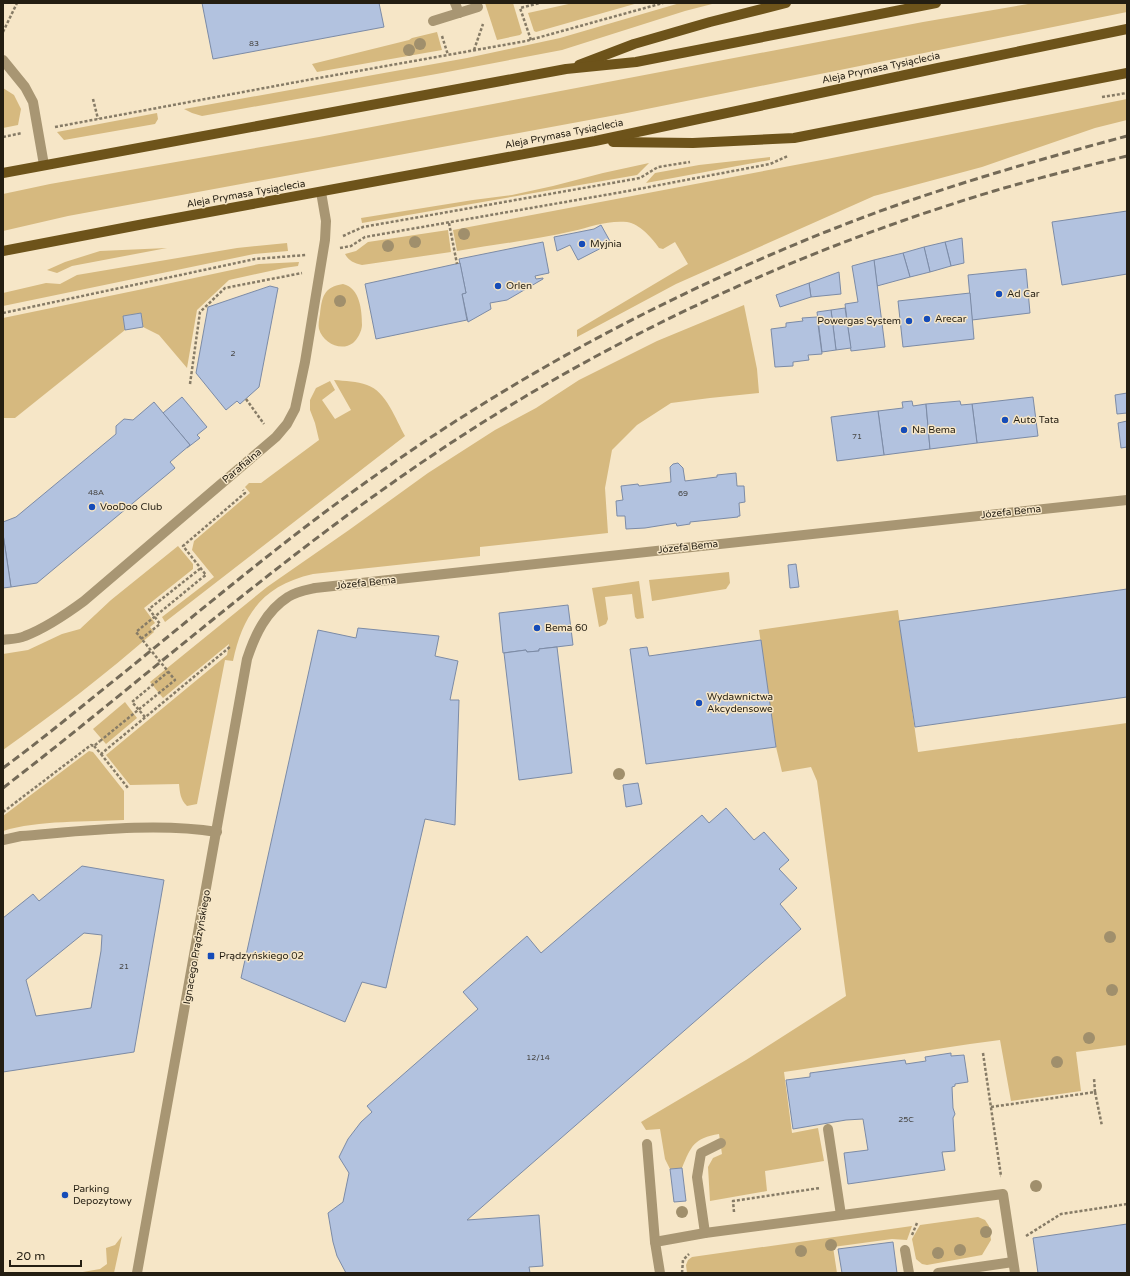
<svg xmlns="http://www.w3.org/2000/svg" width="1130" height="1276" font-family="'Varela Round',sans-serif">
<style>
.green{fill:#d6b97f}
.building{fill:#b2c2df;stroke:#7c8ba6;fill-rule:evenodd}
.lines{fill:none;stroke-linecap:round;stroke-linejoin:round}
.path{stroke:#867b66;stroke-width:2.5;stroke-dasharray:3 2;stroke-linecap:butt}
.service{stroke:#a89673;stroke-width:10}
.minor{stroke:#a89673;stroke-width:10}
.primary{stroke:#6d531a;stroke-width:10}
.rail{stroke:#746a57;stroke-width:3;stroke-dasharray:8 4;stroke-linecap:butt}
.path-bridge{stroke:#867b66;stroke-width:2.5;stroke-dasharray:3 2;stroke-linecap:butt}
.tree{fill:#a08f6c}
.poi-dot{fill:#164cb8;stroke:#f6e6c7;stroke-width:1.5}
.labels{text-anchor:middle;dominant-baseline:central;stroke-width:3;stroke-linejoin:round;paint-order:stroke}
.number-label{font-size:8px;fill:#484745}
.street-label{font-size:10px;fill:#241e12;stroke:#f6e6c7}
.poi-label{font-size:10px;fill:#241e12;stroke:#f6e6c7;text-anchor:start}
</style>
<rect width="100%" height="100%" fill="#f6e6c7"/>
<!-- green -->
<g class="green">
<path d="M485 3H513L522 33 520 35 497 40Z"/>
<path d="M573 3H638L536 32 534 31 528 13Z"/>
<path d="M680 3H716L685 11 562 50 442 73 202 116 192 113 184 109 467 58 560 38Z"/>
<path d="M1034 3H1127V12L627 113 68 216 3 231V194L50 184 319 137 923 22Z"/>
<path d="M437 32 442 50 317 72 312 64 409 40 412 38Z"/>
<path d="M3 88 14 95 21 109 18 125 3 128Z"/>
<path d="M1127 99V120L1095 128 982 167 874 196 676 284 577 337V330L688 264 675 242 663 249 659 248C652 238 640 224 627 222 608 220 590 227 573 231 535 240 496 244 457 251L453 230 827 159Z"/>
<path d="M157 113 158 119 155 124 64 140 57 132Z"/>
<path d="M770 157V160L646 183 655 173 699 165Z"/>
<path d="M649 163 637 175 362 223 361 218 473 200 512 195 553 186 603 173Z"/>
<path d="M448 230 451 252 362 265C354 263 349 261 345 254L356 251 368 242Z"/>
<path d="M287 243 288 251 254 254 3 306V293L46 283 60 284 77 275 237 248Z"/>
<path d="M167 248 72 266 57 273 47 270 65 262 100 251Z"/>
<path d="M299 262 298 266 284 268 229 280 197 310 187 368 159 335 143 327 141 313 123 316 125 330 15 418H3V318L143 289 259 264Z"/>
<path d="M343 284C360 288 362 310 362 325 362 331 357 340 353 343 341 352 323 343 319 329 318 325 319 319 320 314 322 298 323 287 343 284Z"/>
<path d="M744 305 757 369 759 393 710 398 671 403 637 425 612 450 605 488 608 533 480 547V556L313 574C264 585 243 613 233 661L225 660 197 804 187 806C180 799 180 793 179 784L130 785 106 755 227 655 229 644 163 698 150 682 267 587 349 530 428 473 495 430 536 408 579 380 657 341Z"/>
<path d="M334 380C345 381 357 381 367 385 386 391 396 420 405 436L165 622 162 617 214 577 192 550 194 541 250 493 245 487 249 483H261L319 440 315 423 310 410V400L316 388 330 381 335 390 322 400 335 419 351 410Z"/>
<path d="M178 546 193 564V569L144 608 155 623 150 627 154 632C106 674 55 713 3 750V654L28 650 62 634 80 629 111 600Z"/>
<path d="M729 572 730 583 726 589 652 601 649 580Z"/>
<path d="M639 581 644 618 637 619 635 617 632 594 605 597 608 619 606 624 599 627 592 588Z"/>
<path d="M898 610 918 752 1127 723V1045L1076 1052 1081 1091 1011 1101 1000 1040 970 1044 784 1072 792 1133 818 1128 824 1161 765 1171 767 1191 710 1201 708 1167 713 1158 722 1154 719 1134C694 1138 691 1146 682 1168L670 1169 665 1159 660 1129 646 1130 641 1122 746 1060 846 996 817 781 811 767 782 772 776 747 759 630Z"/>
<path d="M125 702 137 718 106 744 93 729Z"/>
<path d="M89 751 93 752 124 791V820C87 822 38 820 3 831V816Z"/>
<path d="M978 1217 985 1220 989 1226 991 1240 982 1255 927 1265 922 1264 916 1259 912 1239 920 1225Z"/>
<path d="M912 1226 907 1240 892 1239 833 1247 837 1273H687L686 1265 688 1260 692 1257Z"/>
<path d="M122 1236 114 1273H77L100 1269 107 1264 106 1248 115 1245Z"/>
</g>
<!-- building -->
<g class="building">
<path d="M202 3H379L384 27 213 59Z"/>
<path d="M1127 211V274L1062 285 1052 222Z"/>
<path d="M601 225 611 243 578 260 570 245 557 251 554 237 594 229Z"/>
<path d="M962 238 964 263 951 266 945 242Z"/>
<path d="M543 242 549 273 535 276 536 279 543 278V279L507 300 490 303 491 309 468 322 462 294 466 293 459 259Z"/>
<path d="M945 242 951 266 930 272 924 247Z"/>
<path d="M924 247 930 272 910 277 903 253Z"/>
<path d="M903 253 910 277 877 286 874 260Z"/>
<path d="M874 260 885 347 851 351 845 304 858 302 852 266Z"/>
<path d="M460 263 466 293 462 294 467 320 376 339 365 284Z"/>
<path d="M1026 269 1030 313 972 320 968 275Z"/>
<path d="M839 272 841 294 811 297 809 283Z"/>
<path d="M809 283 811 297 780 307 776 295Z"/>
<path d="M270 286 278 288 259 387 240 404 237 401 226 410 196 373 208 307Z"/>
<path d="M970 293 974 339 903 347 898 301Z"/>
<path d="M845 308 851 348 836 350 831 310Z"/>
<path d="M831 310 836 350 822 352 817 312Z"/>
<path d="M141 313 143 327 125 330 123 316Z"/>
<path d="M817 317 822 354 808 355 809 360 793 362V366L775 367 771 329 786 327V323L803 321 802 318Z"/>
<path d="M1127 393V413L1117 414 1115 395Z"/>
<path d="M182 397 207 427 197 435 200 438 187 448V447L190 445 163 413Z"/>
<path d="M1033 397 1038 436 977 443 972 404Z"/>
<path d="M912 401 913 406 926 404 930 449 884 455 878 411 903 408 902 402Z"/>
<path d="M960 401 961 405 972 404 977 443 930 449 926 404Z"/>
<path d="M154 402 190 445 170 462 175 468 37 583 11 587 3 534V522L16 517 116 434V426L124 419 133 420Z"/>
<path d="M878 411 884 455 837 461 831 417Z"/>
<path d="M1127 421V447L1121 448 1118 423Z"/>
<path d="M678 463 683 468 685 481 717 477V475L736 473 737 486H744L745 502 739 503 740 516H738V517L690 522V524L677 526 676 523 645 528 626 529 625 516H617L616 501 623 500 621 486 638 484 639 486 671 482 670 467 673 464Z"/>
<path d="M3 534 11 587 3 588Z"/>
<path d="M796 564 799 587 790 588 788 565Z"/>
<path d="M1127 589V697L915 727 899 621Z"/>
<path d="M568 605 573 645 539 649V651L527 652 526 650 503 653 499 613Z"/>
<path d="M358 628 439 636 435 656 458 661 450 700H459L455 825 425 819 386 988 362 982 345 1022 241 978 318 630 356 638Z"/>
<path d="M761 640 776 747 646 764 630 649 647 647 649 656Z"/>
<path d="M557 647 572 773 519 780 504 653 526 650 527 652 539 651V649Z"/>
<path d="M638 783 642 804 626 807 623 785Z"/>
<path d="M726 808 754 840 764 832 789 860 779 869 797 888 780 904 801 929 467 1220 539 1215 543 1266 529 1267 530 1273H346L337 1256 333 1242 328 1213 343 1202 349 1173 339 1157 348 1139 361 1122 372 1112 367 1106 478 1009 463 992 527 936 541 953 702 815 709 823Z"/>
<path d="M82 866 164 880 134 1052 3 1072V918L33 894 39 901ZM84 933 102 935 101 951 91 1008 36 1016 26 980Z"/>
<path d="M951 1053V1056L964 1055 968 1082 955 1084V1086L952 1087 953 1108 955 1114 953 1118 955 1151 942 1152 945 1170 848 1184 844 1153 868 1150 863 1119 846 1120 793 1129 786 1080 810 1077V1073L905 1060 906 1064 926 1061 925 1057Z"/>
<path d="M682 1168 686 1201 674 1202 670 1169Z"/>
<path d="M1127 1224V1273H1038L1033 1238Z"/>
<path d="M893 1242 897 1273H842L838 1249Z"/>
</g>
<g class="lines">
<!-- path -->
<g class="path">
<path d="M3 32 17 3"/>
<path d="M442 36 448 55"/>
<path d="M531 40 520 8 540 3"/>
<path d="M474 50 483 24"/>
<path d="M1102 97 1127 93"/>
<path d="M93 99 98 119"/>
<path d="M55 127 313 79 526 41 663 3"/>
<path d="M3 137 22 133"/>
<path d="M449 223 457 264"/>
<path d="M343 236 363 227 640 178 658 167 690 162"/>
<path d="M340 248 351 246 365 237 628 191 770 164 788 156"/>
<path d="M3 313 255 259 306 255"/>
<path d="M190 384 200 312 225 288 302 273"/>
<path d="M246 399 264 424"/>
<path d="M203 577 206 575 183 546 245 493 243 490"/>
<path d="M141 639 160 624 149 609 201 568"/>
<path d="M145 717 132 702 168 672"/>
<path d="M94 746 101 754 231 646"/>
<path d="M101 754 128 788"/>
<path d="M3 812 91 745 94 746 100 741"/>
<path d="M983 1053 1001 1176H1000"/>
<path d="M1095 1092 1102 1126"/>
<path d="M991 1107 1095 1092 1094 1078"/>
<path d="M734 1212 733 1201 820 1188"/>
<path d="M912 1235 917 1223"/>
<path d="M1026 1236 1061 1214 1127 1204"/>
<path d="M682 1273 683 1260 689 1254"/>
</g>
<!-- service -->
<g class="service">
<path d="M433 21 478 7"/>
<path d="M3 60 25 87 33 102 44 165"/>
<path d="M3 840 21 836C83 831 156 822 217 832"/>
<path d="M828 1129 841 1215"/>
<path d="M647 1144 655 1242 660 1273"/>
<path d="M705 1233 697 1177 701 1153 721 1143"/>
<path d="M655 1242 705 1233 1003 1194 1015 1273"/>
<path d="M905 1250 909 1273"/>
<path d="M938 1273 1013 1262"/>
</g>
<!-- minor -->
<g class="minor">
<path d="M455 3 459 13"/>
<path d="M3 640C10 639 18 639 25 636 46 628 65 615 84 601L276 437 287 424 295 409 305 362 325 240 326 221 321 192"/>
<path d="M137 1273 247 659C255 635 266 611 288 597 295 592 306 590 315 588L1127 500"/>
</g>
<!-- primary -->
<g class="primary">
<path d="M579 65 634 44 710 22 786 3"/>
<path d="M613 142 693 143 794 138 1127 73"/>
<path d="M3 173 566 69 636 62 936 3"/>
<path d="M3 251 144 224 595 141 938 68 1127 29"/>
</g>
<!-- rail -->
<g class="rail">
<path d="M3 768C44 738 82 706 121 675 206 606 290 535 379 473 518 374 670 294 828 231 925 192 1026 163 1127 136"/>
<path d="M3 788C134 687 259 576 395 481 576 353 781 255 994 191 1038 178 1082 167 1127 156"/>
</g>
<!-- path-bridge -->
<path class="path-bridge" d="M100 741 175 680 136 632 203 577"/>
</g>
<!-- trees -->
<g class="tree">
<circle cx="420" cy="44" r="6"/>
<circle cx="409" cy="50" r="6"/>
<circle cx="464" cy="234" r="6"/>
<circle cx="415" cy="242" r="6"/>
<circle cx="388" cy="246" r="6"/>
<circle cx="340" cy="301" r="6"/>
<circle cx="619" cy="774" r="6"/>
<circle cx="1110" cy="937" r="6"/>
<circle cx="1112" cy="990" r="6"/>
<circle cx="1089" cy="1038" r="6"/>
<circle cx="1057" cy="1062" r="6"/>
<circle cx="1036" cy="1186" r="6"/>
<circle cx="682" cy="1212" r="6"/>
<circle cx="986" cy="1232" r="6"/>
<circle cx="831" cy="1245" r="6"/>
<circle cx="960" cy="1250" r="6"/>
<circle cx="801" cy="1251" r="6"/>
<circle cx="938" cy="1253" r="6"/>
</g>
<!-- markers -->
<g class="poi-dot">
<circle cx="582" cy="244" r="4"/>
<circle cx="498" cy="286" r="4"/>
<circle cx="999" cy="294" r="4"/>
<circle cx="927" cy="319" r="4"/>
<circle cx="909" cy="321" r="4"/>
<circle cx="1005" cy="420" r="4"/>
<circle cx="904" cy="430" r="4"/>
<circle cx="92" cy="507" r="4"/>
<circle cx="537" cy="628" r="4"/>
<circle cx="699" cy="703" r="4"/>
<rect x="207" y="952" width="8" height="8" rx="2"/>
<circle cx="65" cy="1195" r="4"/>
</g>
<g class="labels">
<!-- number labels -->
<g class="number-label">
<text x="254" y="43">83</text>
<text x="233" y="353">2</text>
<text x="857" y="436">71</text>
<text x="96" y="492">48A</text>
<text x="683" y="493">69</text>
<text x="124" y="966">21</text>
<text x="538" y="1057">12/14</text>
<text x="906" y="1119">25C</text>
</g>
<!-- street labels -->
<g class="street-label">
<text transform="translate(881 68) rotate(-12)">Aleja Prymasa Tysiąclecia</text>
<text transform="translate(564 134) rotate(-11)">Aleja Prymasa Tysiąclecia</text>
<text transform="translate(246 194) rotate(-10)">Aleja Prymasa Tysiąclecia</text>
<text transform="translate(242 466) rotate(-40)">Parafialna</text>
<text transform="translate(1011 512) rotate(-6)">Józefa Bema</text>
<text transform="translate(688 547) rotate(-6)">Józefa Bema</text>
<text transform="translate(366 583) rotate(-6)">Józefa Bema</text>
<text transform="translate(197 947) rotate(-80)">Ignacego Prądzyńskiego</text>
</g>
<!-- poi labels -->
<g class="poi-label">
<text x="590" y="244">Myjnia</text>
<text x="506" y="286">Orlen</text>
<text x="1007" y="294">Ad Car</text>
<text x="935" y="319">Arecar</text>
<text x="901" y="321" text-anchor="end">Powergas System</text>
<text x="1013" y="420">Auto Tata</text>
<text x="912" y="430">Na Bema</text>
<text x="100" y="507">VooDoo Club</text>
<text x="545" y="628">Bema 60</text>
<text x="707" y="697">Wydawnictwa<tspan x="707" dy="12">Akcydensowe</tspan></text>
<text x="219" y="956">Prądzyńskiego 02</text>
<text x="73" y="1189">Parking<tspan x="73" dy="12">Depozytowy</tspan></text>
</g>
</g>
<!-- border -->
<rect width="1130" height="1276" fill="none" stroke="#241e12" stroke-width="8"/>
<!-- scale -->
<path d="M10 1260v6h71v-6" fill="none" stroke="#241e12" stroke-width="2"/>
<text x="16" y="1260" font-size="12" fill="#241e12" stroke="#f6e6c7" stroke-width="3" paint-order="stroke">20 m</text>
</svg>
